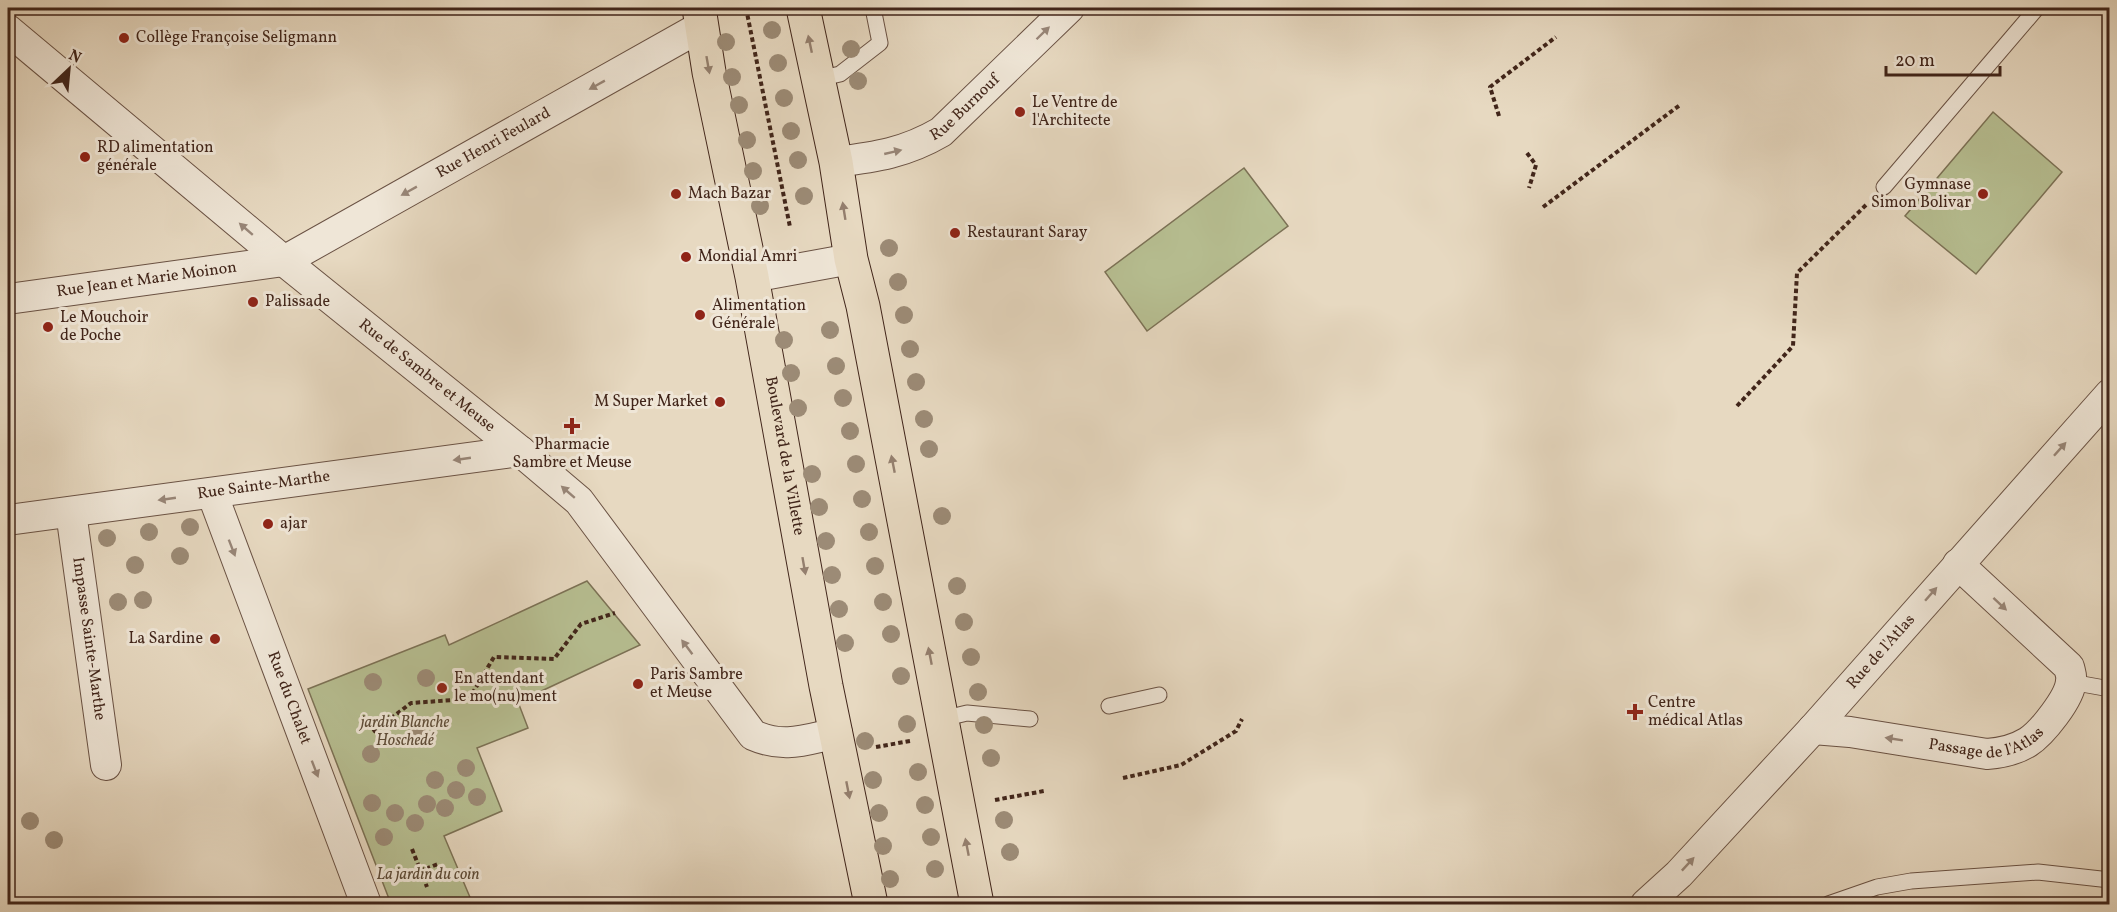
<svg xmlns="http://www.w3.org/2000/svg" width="2117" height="912" font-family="Vollkorn,serif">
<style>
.green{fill:#b7bf92;stroke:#7c7256;stroke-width:1.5}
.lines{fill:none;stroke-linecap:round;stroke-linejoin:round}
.lane-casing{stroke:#6a5244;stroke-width:17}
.street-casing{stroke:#6a5244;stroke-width:32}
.primary-casing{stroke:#41251a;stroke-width:35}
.path{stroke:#41251a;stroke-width:4;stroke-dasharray:4.5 3;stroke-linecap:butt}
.lane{stroke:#efe6d7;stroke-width:15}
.street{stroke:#efe6d7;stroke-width:30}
.primary{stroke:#e7d9c1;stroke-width:33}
.tree{fill:#9c8b76}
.oneway{fill:#988678}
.oneway2{fill:#947f6e}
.poi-dot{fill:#8f2418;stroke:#efe6d7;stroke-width:2}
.labels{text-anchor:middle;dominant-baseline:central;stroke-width:6;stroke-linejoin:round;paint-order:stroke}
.poi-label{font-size:16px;fill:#41251a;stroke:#efe6d7;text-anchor:start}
.street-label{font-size:16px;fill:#41251a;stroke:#efe6d7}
.park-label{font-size:16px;font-style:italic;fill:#5e4c38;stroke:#efe6d7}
</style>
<rect width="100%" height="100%" fill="#e7d9c1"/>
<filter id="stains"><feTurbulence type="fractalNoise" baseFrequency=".00333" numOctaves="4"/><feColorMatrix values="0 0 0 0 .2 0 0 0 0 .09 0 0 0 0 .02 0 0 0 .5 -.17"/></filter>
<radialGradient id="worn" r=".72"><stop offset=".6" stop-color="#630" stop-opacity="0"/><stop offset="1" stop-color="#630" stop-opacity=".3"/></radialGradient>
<!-- green -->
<g class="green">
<path d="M1993 112 2062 172 1976 274 1905 216Z"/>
<path d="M1244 168 1288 226 1147 331 1105 272Z"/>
<path d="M587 581 640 645 518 702 528 728 477 748 502 811 444 836 472 902 465 904H391L308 689 445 635 449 645Z"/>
</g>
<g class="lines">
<!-- lane casing -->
<g class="lane-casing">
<g id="lane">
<path d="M818 79 840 74 880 43 873 8"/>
<path d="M1884 187 2037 8"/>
<path d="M2071 682 2110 689"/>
<path d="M1109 706 1159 695"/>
<path d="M942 719 967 713 1030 719"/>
<path d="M1828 904 1877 887 1911 881 2038 872 2110 880"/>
</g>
</g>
<!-- street casing -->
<g class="street-casing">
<g id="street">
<path id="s1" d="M8 30 284 261 520 451 579 501 753 735C785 749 804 740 837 733"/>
<path id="s2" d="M836 162C876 157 905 153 941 132L1069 8"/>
<path d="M752 277 851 259"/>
<path id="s3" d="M8 299 284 261 702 26"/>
<path id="s4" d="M212 493 366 904"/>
<path id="s5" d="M71 512 106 765"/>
<path id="s6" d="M8 520 520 451"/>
<path id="s7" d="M1813 729 1850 732 1987 754C2002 753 2015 750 2028 742 2042 733 2070 698 2071 681 2072 676 2070 672 2069 667L1958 564"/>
<path id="s8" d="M1646 904 1679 874 1813 729 2110 394"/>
</g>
</g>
<!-- primary casing -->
<g class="primary-casing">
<g id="primary">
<path id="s9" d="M699 8 709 72 752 277 826 686 871 904"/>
<path d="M803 8 836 162 851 259 863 306 977 904"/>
</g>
</g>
<!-- path -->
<g class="path">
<path d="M746 8 790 227"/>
<path d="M1499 116 1490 87 1556 37"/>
<path d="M1527 153 1536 165 1529 188"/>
<path d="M1543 207 1680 105"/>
<path d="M1737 406 1793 346 1797 273 1866 205"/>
<path d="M373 732 411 703 469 699 494 657 554 659 581 624 615 613"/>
<path d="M876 747 910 741"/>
<path d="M1123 778 1181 765 1236 731 1242 719"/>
<path d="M995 800 1044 791"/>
<path d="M412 849 427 887"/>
<path d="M405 877 438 864"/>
</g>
<!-- lane -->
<use href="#lane" class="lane"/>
<!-- street -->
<use href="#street" class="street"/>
<!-- primary -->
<use href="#primary" class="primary"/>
</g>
<!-- trees -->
<g class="tree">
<circle cx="772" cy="30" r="9"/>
<circle cx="726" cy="42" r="9"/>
<circle cx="851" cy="49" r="9"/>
<circle cx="778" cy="63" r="9"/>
<circle cx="732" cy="77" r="9"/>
<circle cx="858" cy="81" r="9"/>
<circle cx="784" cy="98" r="9"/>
<circle cx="739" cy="105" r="9"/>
<circle cx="791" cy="131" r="9"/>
<circle cx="747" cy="140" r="9"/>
<circle cx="798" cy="160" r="9"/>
<circle cx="753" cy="171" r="9"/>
<circle cx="804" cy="196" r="9"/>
<circle cx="760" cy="206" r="9"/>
<circle cx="889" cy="248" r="9"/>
<circle cx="898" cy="282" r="9"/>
<circle cx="904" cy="315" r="9"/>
<circle cx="830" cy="330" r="9"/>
<circle cx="784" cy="340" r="9"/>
<circle cx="910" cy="349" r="9"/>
<circle cx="836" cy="366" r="9"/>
<circle cx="791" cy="373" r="9"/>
<circle cx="916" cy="382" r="9"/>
<circle cx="843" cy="398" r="9"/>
<circle cx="798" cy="408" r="9"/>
<circle cx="924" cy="419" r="9"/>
<circle cx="850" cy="431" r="9"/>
<circle cx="929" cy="449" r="9"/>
<circle cx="856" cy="464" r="9"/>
<circle cx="812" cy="474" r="9"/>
<circle cx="862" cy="499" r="9"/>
<circle cx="819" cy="507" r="9"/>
<circle cx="942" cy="516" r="9"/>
<circle cx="190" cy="527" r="9"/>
<circle cx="149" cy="532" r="9"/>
<circle cx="869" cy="532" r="9"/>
<circle cx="107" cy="538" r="9"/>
<circle cx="826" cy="541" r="9"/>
<circle cx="180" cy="556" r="9"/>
<circle cx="135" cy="565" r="9"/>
<circle cx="875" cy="566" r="9"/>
<circle cx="832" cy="575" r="9"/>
<circle cx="957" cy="586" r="9"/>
<circle cx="143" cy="600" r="9"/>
<circle cx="118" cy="602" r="9"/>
<circle cx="883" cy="602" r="9"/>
<circle cx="839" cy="609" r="9"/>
<circle cx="964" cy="622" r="9"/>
<circle cx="891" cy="634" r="9"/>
<circle cx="845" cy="643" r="9"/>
<circle cx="971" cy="657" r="9"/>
<circle cx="901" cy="676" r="9"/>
<circle cx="426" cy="678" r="9"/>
<circle cx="373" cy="682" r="9"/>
<circle cx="978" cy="692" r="9"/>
<circle cx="907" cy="724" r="9"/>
<circle cx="984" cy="725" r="9"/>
<circle cx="417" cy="733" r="9"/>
<circle cx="865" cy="741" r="9"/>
<circle cx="371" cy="754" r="9"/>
<circle cx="991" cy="758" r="9"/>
<circle cx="466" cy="768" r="9"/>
<circle cx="918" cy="772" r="9"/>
<circle cx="435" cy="780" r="9"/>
<circle cx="873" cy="780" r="9"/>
<circle cx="456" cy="790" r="9"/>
<circle cx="477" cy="797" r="9"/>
<circle cx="372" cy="803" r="9"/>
<circle cx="427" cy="804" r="9"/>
<circle cx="925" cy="805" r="9"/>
<circle cx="445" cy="808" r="9"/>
<circle cx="395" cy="813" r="9"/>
<circle cx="879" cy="813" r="9"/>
<circle cx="1004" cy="820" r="9"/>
<circle cx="30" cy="821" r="9"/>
<circle cx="415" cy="823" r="9"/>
<circle cx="384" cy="837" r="9"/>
<circle cx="931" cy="837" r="9"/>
<circle cx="54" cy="840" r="9"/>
<circle cx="883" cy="846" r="9"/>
<circle cx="1010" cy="852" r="9"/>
<circle cx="935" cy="869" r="9"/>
<circle cx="890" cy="879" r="9"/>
</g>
<!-- one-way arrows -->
<defs><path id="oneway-solid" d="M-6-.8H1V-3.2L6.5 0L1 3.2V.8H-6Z" transform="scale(1.5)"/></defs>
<g class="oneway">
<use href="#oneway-solid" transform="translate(1043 33) rotate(-44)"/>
<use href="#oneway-solid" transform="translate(597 85) rotate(151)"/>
<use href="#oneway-solid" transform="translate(893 152) rotate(-13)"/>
<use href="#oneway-solid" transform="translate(409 191) rotate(151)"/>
<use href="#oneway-solid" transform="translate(246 229) rotate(-139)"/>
<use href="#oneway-solid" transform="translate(2060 449) rotate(-48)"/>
<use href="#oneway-solid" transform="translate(462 459) rotate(172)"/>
<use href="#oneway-solid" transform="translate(568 492) rotate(-139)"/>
<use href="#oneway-solid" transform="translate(167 499) rotate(172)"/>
<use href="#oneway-solid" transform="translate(232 548) rotate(69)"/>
<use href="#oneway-solid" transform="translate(1931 594) rotate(-49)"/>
<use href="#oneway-solid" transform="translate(2000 604) rotate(43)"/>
<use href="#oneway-solid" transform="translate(687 647) rotate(-127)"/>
<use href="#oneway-solid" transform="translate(1894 739) rotate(-171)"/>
<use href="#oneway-solid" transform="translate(315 769) rotate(69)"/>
<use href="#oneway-solid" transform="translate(1688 864) rotate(-47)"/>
</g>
<g class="oneway2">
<use href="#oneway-solid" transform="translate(810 44) rotate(-102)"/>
<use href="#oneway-solid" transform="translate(708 65) rotate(80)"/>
<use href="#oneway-solid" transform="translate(844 211) rotate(-99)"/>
<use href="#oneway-solid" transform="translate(893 464) rotate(-101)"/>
<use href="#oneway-solid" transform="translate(804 566) rotate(80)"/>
<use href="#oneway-solid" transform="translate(930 656) rotate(-101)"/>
<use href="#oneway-solid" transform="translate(848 790) rotate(79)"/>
<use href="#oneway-solid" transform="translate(967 847) rotate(-101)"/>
</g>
<!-- markers -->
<g class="poi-dot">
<circle cx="124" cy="38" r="6"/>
<circle cx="1020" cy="112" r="6"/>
<circle cx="85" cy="157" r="6"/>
<circle cx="676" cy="194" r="6"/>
<circle cx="1983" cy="194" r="6"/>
<circle cx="955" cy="233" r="6"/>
<circle cx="686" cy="257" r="6"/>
<circle cx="253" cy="302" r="6"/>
<circle cx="700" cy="315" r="6"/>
<circle cx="48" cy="327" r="6"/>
<circle cx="720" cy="402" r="6"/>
<path d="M569 417h6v6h6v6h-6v6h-6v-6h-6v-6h6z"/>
<circle cx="268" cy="524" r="6"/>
<circle cx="215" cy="639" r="6"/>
<circle cx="638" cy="684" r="6"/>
<circle cx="442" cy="688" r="6"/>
<path d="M1632 703h6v6h6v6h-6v6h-6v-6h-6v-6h6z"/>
</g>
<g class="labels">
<!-- poi labels -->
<g class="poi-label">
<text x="136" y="38">Collège Françoise Seligmann</text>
<text x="1032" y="103">Le Ventre de<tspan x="1032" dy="18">l'Architecte</tspan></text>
<text x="97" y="148">RD alimentation<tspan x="97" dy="18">générale</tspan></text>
<text x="1971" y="185" text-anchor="end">Gymnase<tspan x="1971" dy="18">Simon Bolivar</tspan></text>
<text x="688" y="194">Mach Bazar</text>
<text x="967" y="233">Restaurant Saray</text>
<text x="698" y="257">Mondial Amri</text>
<text x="265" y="302">Palissade</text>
<text x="712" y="306">Alimentation<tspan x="712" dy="18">Générale</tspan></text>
<text x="60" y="318">Le Mouchoir<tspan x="60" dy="18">de Poche</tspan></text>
<text x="708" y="402" text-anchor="end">M Super Market</text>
<text x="572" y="445" text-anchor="middle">Pharmacie<tspan x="572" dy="18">Sambre et Meuse</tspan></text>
<text x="280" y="524">ajar</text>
<text x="203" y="639" text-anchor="end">La Sardine</text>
<text x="650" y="675">Paris Sambre<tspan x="650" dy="18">et Meuse</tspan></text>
<text x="454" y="679">En attendant<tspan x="454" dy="18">le mo(nu)ment</tspan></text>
<text x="1648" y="703">Centre<tspan x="1648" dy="18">médical Atlas</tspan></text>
</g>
<!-- street labels -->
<g class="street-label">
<text stroke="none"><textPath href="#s2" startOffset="144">Rue Burnouf</textPath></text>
<text stroke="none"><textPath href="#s3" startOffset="519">Rue Henri Feulard</textPath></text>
<text stroke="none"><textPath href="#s3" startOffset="140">Rue Jean et Marie Moinon</textPath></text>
<text stroke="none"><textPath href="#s1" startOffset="543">Rue de Sambre et Meuse</textPath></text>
<text stroke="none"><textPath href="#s9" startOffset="456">Boulevard de la Villette</textPath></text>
<text stroke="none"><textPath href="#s6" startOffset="258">Rue Sainte-Marthe</textPath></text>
<text stroke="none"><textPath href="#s5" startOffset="128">Impasse Sainte-Marthe</textPath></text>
<text stroke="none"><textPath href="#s8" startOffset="345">Rue de l'Atlas</textPath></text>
<text stroke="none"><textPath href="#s4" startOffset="219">Rue du Chalet</textPath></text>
<text stroke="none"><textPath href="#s7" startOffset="177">Passage de l'Atlas</textPath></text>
</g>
<!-- park labels -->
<g class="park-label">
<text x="405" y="723">jardin Blanche<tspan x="405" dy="18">Hoschedé</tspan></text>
<text x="428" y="875">La jardin du coin</text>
</g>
</g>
<!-- margin -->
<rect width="2117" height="912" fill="none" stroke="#e7d9c1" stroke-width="30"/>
<rect x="9" y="9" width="2099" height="894" fill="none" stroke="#41251a" stroke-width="3"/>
<rect x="15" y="15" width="2087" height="882" fill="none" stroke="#41251a" stroke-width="1.5"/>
<!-- north arrow -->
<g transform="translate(69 69) rotate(26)" stroke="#efe6d7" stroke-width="4.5" paint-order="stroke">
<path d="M0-4.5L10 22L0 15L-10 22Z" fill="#41251a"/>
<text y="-9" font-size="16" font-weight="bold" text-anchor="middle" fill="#41251a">N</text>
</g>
<!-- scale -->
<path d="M1886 66v9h114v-9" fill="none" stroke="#41251a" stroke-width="3"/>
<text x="1895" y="66" font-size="18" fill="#41251a" stroke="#efe6d7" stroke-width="4.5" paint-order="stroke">20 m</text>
<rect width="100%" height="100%" filter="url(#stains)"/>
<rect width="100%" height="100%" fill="url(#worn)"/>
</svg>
